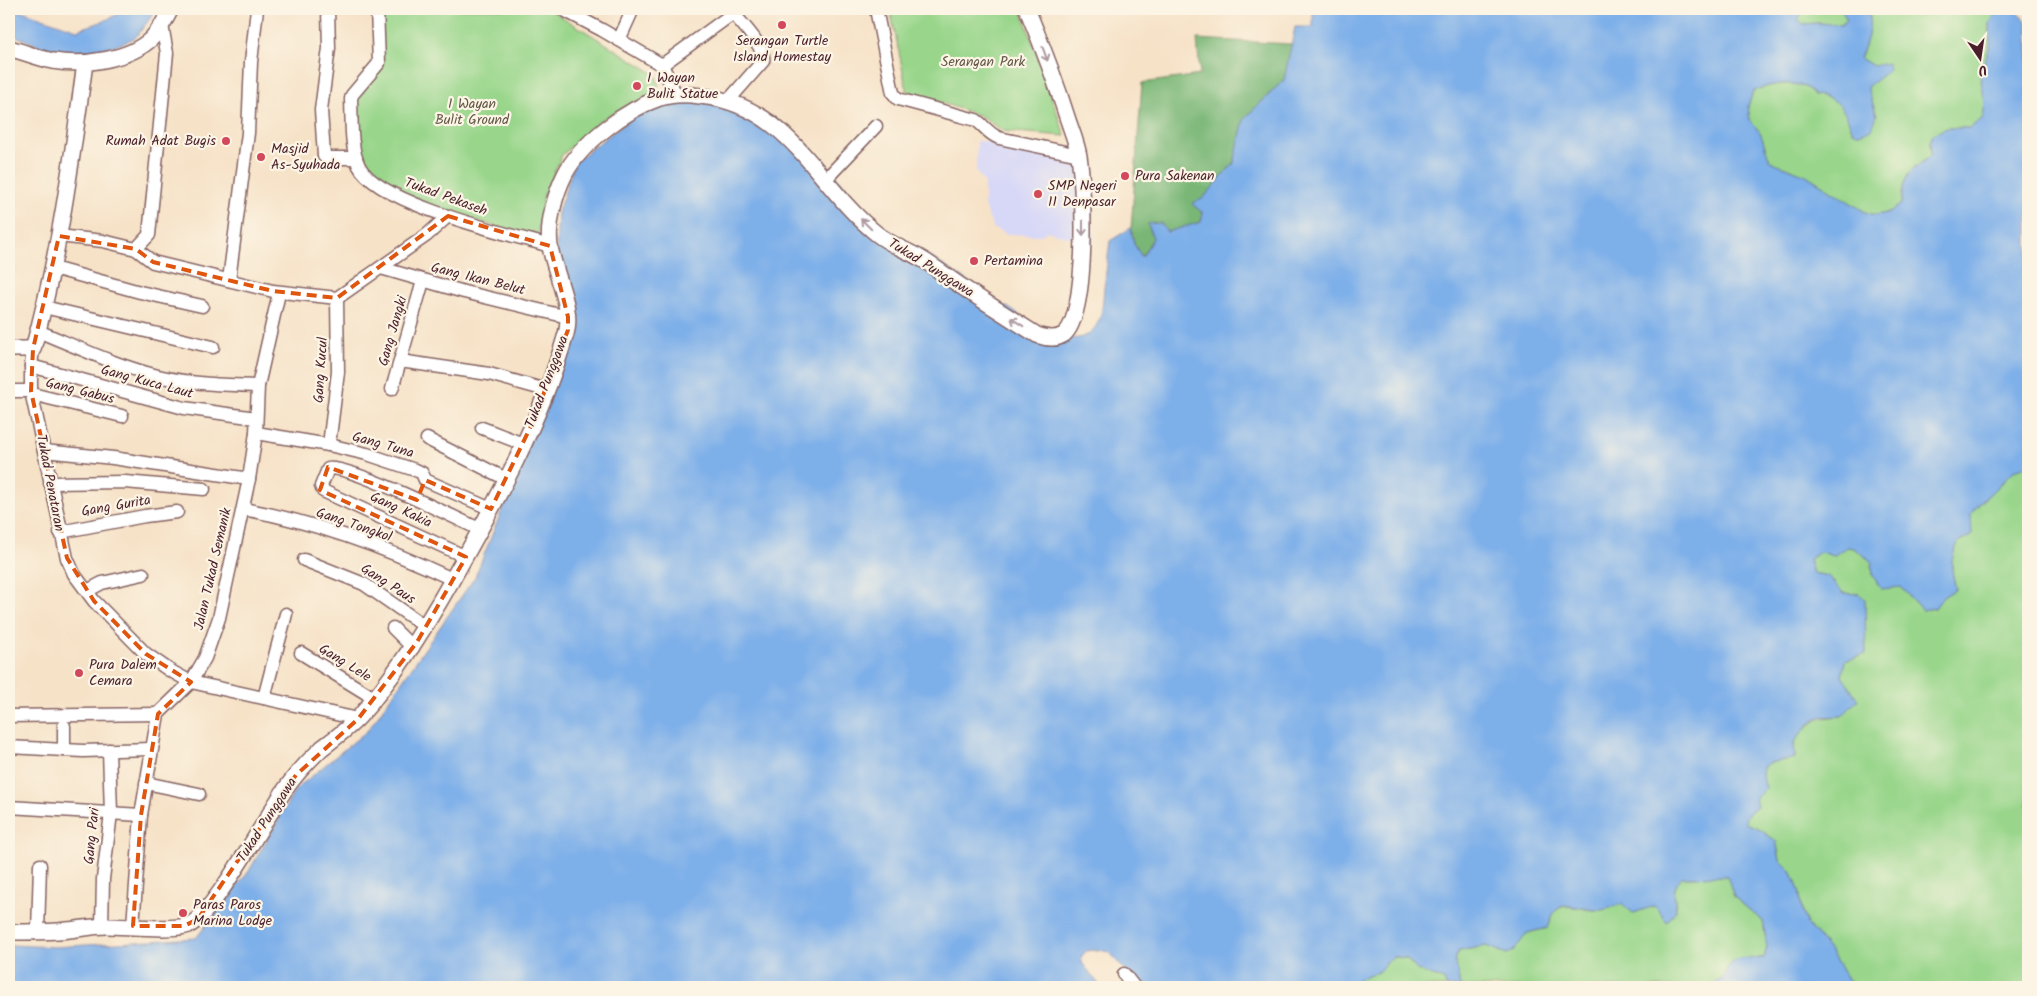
<svg xmlns="http://www.w3.org/2000/svg" width="2037" height="996" font-family="Kalam,sans-serif">
<style>
.built{fill:#d7d7f8}
.green{fill:#99d68b;stroke:#727a5b}
.forest{fill:#7ab777;stroke:#626b51}
.water{fill:#7dafe9;stroke:#64678a}
.lines{fill:none;stroke-linecap:round;stroke-linejoin:round}
.minor-casing{stroke:#866362;stroke-width:15}
.tertiary-casing{stroke:#866362;stroke-width:18}
.minor{stroke:#fff;stroke-width:12}
.tertiary{stroke:#fff;stroke-width:15}
.oneway{stroke:#ae9aa0}
.marked{fill:none;stroke:#e0560e;stroke-width:4;stroke-dasharray:10 6;stroke-linejoin:round}
.poi-dot{fill:#d1495b;stroke:#fcf5e5;stroke-width:2}
.labels{text-anchor:middle;dominant-baseline:central;stroke-width:4.5;stroke-linejoin:round;paint-order:stroke}
.poi-label{font-size:14px;fill:#4a1f2b;stroke:#fcf5e5;text-anchor:start}
.park-label{font-size:14px;fill:#625648;stroke:#fcf5e5}
.street-label{font-size:14px;fill:#4a1f2b;stroke:#fcf5e5}
</style>
<rect width="100%" height="100%" fill="#fcf5e5"/>
<filter id="ink" filterUnits="userSpaceOnUse"><feTurbulence type="fractalNoise" baseFrequency=".02" numOctaves="2"/><feDisplacementMap in="SourceGraphic" scale="10" xChannelSelector="R" yChannelSelector="G"/><feConvolveMatrix kernelMatrix="1 2 1 2 8 2 1 2 1" color-interpolation-filters="sRGB"/></filter>
<filter id="wash" filterUnits="userSpaceOnUse"><feTurbulence type="fractalNoise" baseFrequency=".0096" numOctaves="4" result="noise"/><feDisplacementMap in="SourceGraphic" scale="20" xChannelSelector="R" yChannelSelector="G"/><feGaussianBlur stdDeviation="1.12" result="paint"/><feColorMatrix in="noise" values="0 0 0 0 0 0 0 0 0 0 0 0 0 0 0 0 0 1.4 0 .05"/><feComposite in="paint" operator="in"/></filter>
<g filter="url(#wash)">
<rect width="100%" height="100%" fill="#f6e2c7"/>
<!-- built -->
<path class="built" d="M977 141 1089 148 1094 244 1047 231 1042 235 1007 234 993 228 984 206V182L976 172Z"/>
<!-- green -->
<g class="green">
<path d="M382 9H549L655 74 659 85 650 96 602 119 562 155 543 197 537 240 441 209 399 192 372 173 363 154 356 100 382 68Z"/>
<path d="M890 9H1021L1065 136 1003 131 981 116 907 91Z"/>
<path d="M1808 9H1841L1847 20 1841 25 1819 23 1803 24 1798 19Z"/>
<path d="M1868 9H2005L1997 10 1990 23V45L1980 75 1985 103 1983 118 1970 128H1947L1930 141 1931 155C1907 175 1904 172 1901 204 1890 213 1881 217 1867 213L1806 175 1769 161 1760 132 1750 121 1748 106 1753 92C1768 83 1804 78 1814 95 1839 96 1844 110 1853 131L1877 115 1867 87 1873 66 1860 58C1867 43 1872 25 1868 9Z"/>
<path d="M2028 465V987H1859L1849 982 1830 951 1807 924 1802 912 1799 890 1791 871 1780 860 1776 841 1758 828 1745 823 1746 815 1757 806 1755 799 1766 788 1762 774 1763 767 1769 763 1795 758 1794 742C1812 720 1814 718 1842 716V675L1859 594 1843 593 1828 576 1813 573 1809 559 1820 552 1835 555 1847 547 1854 548 1872 562 1873 576 1901 587 1922 610 1935 608 1943 597 1956 589C1951 569 1949 560 1959 541L1972 536 1970 514 1975 508 2015 470Z"/>
<path d="M1728 876 1734 897 1763 921 1767 947 1764 958C1741 959 1732 954 1722 979L1707 987H1460L1455 957 1459 951 1486 946 1507 954 1514 951 1527 933 1548 928C1557 893 1573 911 1599 910 1606 910 1615 906 1622 904L1634 913 1655 905 1667 922 1676 910C1675 897 1671 887 1682 877Z"/>
<path d="M1393 956 1407 959 1417 970 1444 980 1447 987H1332L1330 980 1350 983 1378 972Z"/>
</g>
<!-- forest -->
<path class="forest" d="M1197 39 1292 44 1284 80 1244 119 1234 163 1205 196 1192 204 1203 213 1201 222 1167 232 1148 224 1153 238 1141 258 1134 244 1131 228 1142 83 1200 75Z"/>
<!-- water -->
<g class="water">
<path d="M128 9H157L136 37 121 44 65 57 9 33V11L25 12 77 30 104 21Z"/>
<path d="M1313 9H1808L1798 19 1803 24 1819 23 1841 25 1847 20 1841 9H1868C1872 25 1867 43 1860 58L1873 66 1887 63 1889 70 1867 87 1877 115 1872 129 1859 134 1853 131C1844 110 1839 96 1814 95 1804 78 1768 83 1753 92L1748 106 1750 121 1760 132 1770 161 1806 175 1867 213C1881 217 1890 213 1901 204 1904 172 1907 175 1931 155L1930 141 1933 134 1947 128H1970L1983 118 1985 103 1980 75 1990 45V23L1997 10 2013 9 2028 23V465L2015 470 1975 508 1971 514 1972 536 1959 541C1949 560 1951 569 1956 589L1943 597 1935 608 1922 610 1901 587 1881 589 1873 576 1872 562 1854 548 1847 547 1835 555 1820 552 1809 559 1813 573 1828 576 1843 593 1859 594 1865 599 1866 654 1845 661 1842 675 1858 700 1842 716 1820 717 1808 725 1794 742 1795 758 1769 763 1763 767 1762 774 1766 788 1755 799 1757 806 1746 816 1745 823 1758 828 1776 841 1780 860 1791 871 1799 890 1802 912 1807 924 1830 951 1849 982 1859 987H1707L1722 979C1732 954 1741 959 1764 958L1767 947 1763 921 1734 897 1727 876 1682 877C1671 887 1675 897 1676 910L1667 922 1655 906 1633 913 1622 904C1615 906 1606 910 1599 910 1573 910 1557 893 1548 928L1527 933 1514 951 1507 954 1486 946 1459 951 1455 957 1460 987H1447L1444 980 1417 970 1407 959 1393 956 1378 972 1350 983 1330 981 1332 987H1152C1144 983 1135 978 1128 973 1110 957 1115 947 1086 951L1081 957 1083 964 1101 987H9V945L55 947 196 938 249 871 296 789 368 730 475 577 576 326 556 256 558 212 575 162 617 129 645 110 697 92 773 117 807 144 877 222 1030 322 1028 326 1039 333 1042 328C1063 340 1089 347 1100 318 1103 309 1103 297 1104 288 1106 272 1108 257 1110 241L1131 228 1134 244 1142 257 1153 238 1148 224 1161 223 1167 232 1201 222 1203 213 1192 204 1205 196 1234 163 1244 119 1284 80 1295 27H1313Z"/>
</g>
</g>
<g filter="url(#ink)">
<g class="lines">
<!-- minor casing -->
<g class="minor-casing">
<g id="minor">
<path d="M328 9 329 48 321 110 324 156 326 158H356"/>
<path d="M377 9 379 63 352 95 351 99C352 120 350 147 359 166 378 204 509 234 550 246"/>
<path d="M562 9 602 30 662 65 676 95"/>
<path d="M876 9 893 93 898 99 976 120C986 127 987 133 999 138L1079 155"/>
<path d="M619 40 633 9"/>
<path d="M662 65 739 9"/>
<path d="M728 101 763 61C766 48 742 24 733 13"/>
<path d="M825 180 876 126"/>
<path d="M59 236 103 241 136 249 153 262 273 291 337 298 427 235 448 216"/>
<path d="M136 249 149 235 167 53 162 25"/>
<path d="M53 268 140 292 202 306"/>
<path d="M381 268 464 292 568 317"/>
<path d="M229 280 248 133 251 62 257 9"/>
<path d="M44 307 213 347"/>
<path d="M38 331C77 347 117 366 158 376 191 384 224 385 258 386"/>
<path d="M33 349 31 366V391L67 558 74 574 94 601 146 654 169 670 191 682 358 719"/>
<path d="M400 361 489 374 546 390"/>
<path d="M31 366 184 408 256 418"/>
<path d="M392 389 423 281"/>
<path d="M9 391H31"/>
<path d="M32 394 122 416"/>
<path d="M482 428 523 444"/>
<path d="M256 433 329 445 367 454 418 471 422 473 425 480 491 509"/>
<path d="M427 439 506 479"/>
<path d="M329 445 338 372 337 298"/>
<path d="M44 451 113 458 249 479"/>
<path d="M50 483 125 482 204 489"/>
<path d="M243 509C316 522 386 548 452 579"/>
<path d="M60 532 145 516 177 512"/>
<path d="M466 557 323 491 321 486 328 469C345 463 458 519 481 530"/>
<path d="M304 560 364 584 426 627"/>
<path d="M87 591 102 583 143 574"/>
<path d="M393 628 413 648"/>
<path d="M301 653 374 698"/>
<path d="M264 698 286 614"/>
<path d="M9 716 158 714"/>
<path d="M64 726V750"/>
<path d="M9 747 83 751 151 749"/>
<path d="M146 783 199 794"/>
<path d="M9 807 141 815"/>
<path d="M102 926 103 879 111 813 109 750"/>
<path d="M133 926 141 815 158 714 191 682 205 658 219 618 249 479 256 433 258 386 279 293"/>
<path d="M38 932 40 865"/>
<path d="M1124 974 1134 987"/>
</g>
</g>
<!-- tertiary casing -->
<g class="tertiary-casing">
<g id="tertiary">
<path d="M9 48C24 52 38 58 53 61 83 66 130 60 152 38 160 29 166 19 171 9"/>
<path d="M9 349H33C59 256 72 159 85 63"/>
<path d="M9 932C25 932 42 932 58 931 75 930 91 926 107 926 126 926 174 931 189 925 212 916 267 816 284 791 295 775 308 761 322 748 335 738 349 728 360 716 396 675 425 628 452 580 496 502 541 421 566 334 574 308 554 273 550 246 547 224 555 194 565 174 581 143 627 109 660 98 673 94 687 94 700 96 791 105 815 185 877 234 891 245 906 250 920 258 934 266 947 277 961 286 986 303 1012 319 1037 335 1045 338 1055 340 1063 335 1089 318 1084 186 1079 156 1077 144 1072 132 1068 120 1056 82 1042 45 1027 9"/>
</g>
</g>
<!-- minor -->
<use href="#minor" class="minor"/>
<!-- tertiary -->
<use href="#tertiary" class="tertiary"/>
</g>
<!-- one-way arrows -->
<defs><path id="oneway-shaft" d="M-6 0H5M1.5-3L5.5 0L1.5 3" fill="none" stroke-width="1.6" stroke-linecap="round" stroke-linejoin="round" transform="scale(1.25)"/></defs>
<g class="oneway">
<use href="#oneway-shaft" transform="translate(1045 54) rotate(70)"/>
<use href="#oneway-shaft" transform="translate(866 224) rotate(-135)"/>
<use href="#oneway-shaft" transform="translate(1083 228) rotate(90)"/>
<use href="#oneway-shaft" transform="translate(1017 322) rotate(-147)"/>
</g>
</g>
<!-- marked area -->
<path class="marked" d="M448 216 550 246 568 317V330L532 424 491 509 425 480 417 500 328 467 320 490 466 557 417 642 358 719 296 775 198 919 184 926H133L141 815 158 714 191 682 146 654 94 601 67 558 31 391 33 349 59 236 136 249 153 262 273 291 337 298Z"/>
<!-- markers -->
<g class="poi-dot">
<circle cx="782" cy="25" r="5"/>
<circle cx="637" cy="86" r="5"/>
<circle cx="226" cy="141" r="5"/>
<circle cx="261" cy="157" r="5"/>
<circle cx="1125" cy="176" r="5"/>
<circle cx="1038" cy="194" r="5"/>
<circle cx="974" cy="261" r="5"/>
<circle cx="79" cy="673" r="5"/>
<circle cx="183" cy="913" r="5"/>
</g>
<g class="labels">
<!-- poi labels -->
<g class="poi-label">
<text x="782" y="41" text-anchor="middle">Serangan Turtle<tspan x="782" dy="16">Island Homestay</tspan></text>
<text x="647" y="78">I Wayan<tspan x="647" dy="16">Bulit Statue</tspan></text>
<text x="216" y="141" text-anchor="end">Rumah Adat Bugis</text>
<text x="271" y="149">Masjid<tspan x="271" dy="16">As-Syuhada</tspan></text>
<text x="1135" y="176">Pura Sakenan</text>
<text x="1048" y="186">SMP Negeri<tspan x="1048" dy="16">11 Denpasar</tspan></text>
<text x="984" y="261">Pertamina</text>
<text x="89" y="665">Pura Dalem<tspan x="89" dy="16">Cemara</tspan></text>
<text x="193" y="905">Paras Paros<tspan x="193" dy="16">Marina Lodge</tspan></text>
</g>
<!-- park labels -->
<g class="park-label">
<text x="983" y="62">Serangan Park</text>
<text x="472" y="104">I Wayan<tspan x="472" dy="16">Bulit Ground</tspan></text>
</g>
<!-- street labels -->
<g class="street-label">
<text transform="translate(446 197) rotate(20)">Tukad Pekaseh</text>
<text transform="translate(931 268) rotate(32)">Tukad Punggawa</text>
<text transform="translate(478 279) rotate(14)">Gang Ikan Belut</text>
<text transform="translate(393 331) rotate(-74)">Gang Jangki</text>
<text transform="translate(321 370) rotate(-86)">Gang Kucul</text>
<text transform="translate(147 382) rotate(15)">Gang Kuca Laut</text>
<text transform="translate(547 382) rotate(-69)">Tukad Punggawa</text>
<text transform="translate(80 391) rotate(14)">Gang Gabus</text>
<text transform="translate(383 445) rotate(16)">Gang Tuna</text>
<text transform="translate(50 483) rotate(79)">Tukad Penataran</text>
<text transform="translate(116 506) rotate(-10)">Gang Gurita</text>
<text transform="translate(401 510) rotate(25)">Gang Kakia</text>
<text transform="translate(354 525) rotate(19)">Gang Tongkol</text>
<text transform="translate(213 569) rotate(-77)">Jalan Tukad Semanik</text>
<text transform="translate(388 584) rotate(33)">Gang Paus</text>
<text transform="translate(345 663) rotate(32)">Gang Lele</text>
<text transform="translate(267 820) rotate(-57)">Tukad Punggawa</text>
<text transform="translate(92 836) rotate(-84)">Gang Pari</text>
</g>
</g>
<!-- margin -->
<rect width="2037" height="996" fill="none" stroke="#fcf5e5" stroke-width="30"/>
<!-- north arrow -->
<g transform="translate(1980 58) rotate(167)" stroke="#fcf5e5" stroke-width="4" paint-order="stroke">
<path d="M0-4L9 19L0 12L-9 19Z" fill="#4a1f2b"/>
<text y="-8" font-size="14" font-weight="bold" text-anchor="middle" fill="#4a1f2b">U</text>
</g>
</svg>
